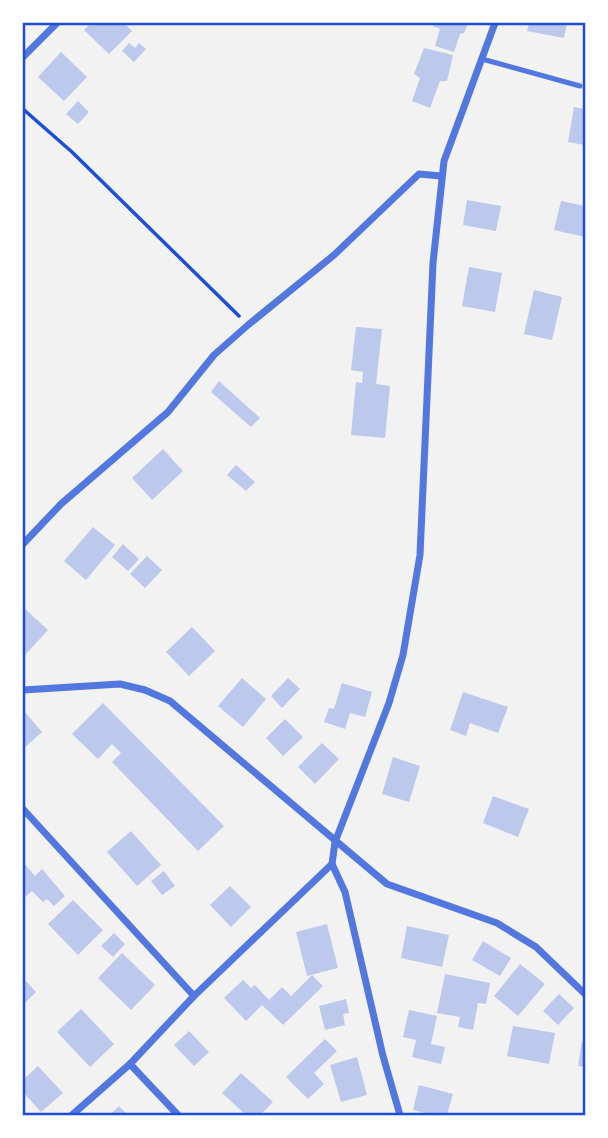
<svg xmlns="http://www.w3.org/2000/svg" width="608" height="1138" font-family="Manrope,sans-serif">
<style>
.building{fill:#bdc9ec}
.lines{fill:none;stroke-linecap:round;stroke-linejoin:round}
.path{stroke:#1d4ed8;stroke-width:3.5}
.service{stroke:#5277de;stroke-width:5}
.minor{stroke:#5277de;stroke-width:7}
.neatline{fill:none;stroke:#1d4ed8;stroke-width:2.5}
</style>
<rect width="100%" height="100%" fill="#f2f2f2"/>
<!-- building -->
<g class="building">
<path d="M91 23H124L132 31 109 54 84 30Z"/>
<path d="M434 23H468L464 33 460 34 454 52 435 46 440 29 433 26Z"/>
<path d="M529 23H567L564 38 527 31Z"/>
<path d="M129 43 135 48 139 43 146 49 134 62 122 51Z"/>
<path d="M424 48 453 55 447 81H440L430 108 412 101 420 78 414 74Z"/>
<path d="M61 52 87 77 64 101 38 77Z"/>
<path d="M78 101 89 112 78 124 66 114Z"/>
<path d="M574 107 585 109V145L568 142Z"/>
<path d="M467 200 501 206 496 231 463 225Z"/>
<path d="M561 201 585 206V237L554 230Z"/>
<path d="M469 267 502 273 495 312 462 306Z"/>
<path d="M534 290 562 297 552 340 524 334Z"/>
<path d="M356 327 382 329 376 384 390 386 385 438 351 435 356 382 362 383 363 372 351 370Z"/>
<path d="M219 381 260 418 251 427 211 392Z"/>
<path d="M163 449 183 471 152 500 132 478Z"/>
<path d="M236 465 255 482 246 491 227 475Z"/>
<path d="M93 527 115 545 86 580 64 561Z"/>
<path d="M123 544 139 559 128 571 112 557Z"/>
<path d="M147 556 162 570 145 588 130 574Z"/>
<path d="M23 607 48 630 23 657Z"/>
<path d="M192 627 215 651 189 676 166 652Z"/>
<path d="M242 678 266 699 243 727 218 706Z"/>
<path d="M288 678 300 689 282 708 271 696Z"/>
<path d="M342 683 372 692 365 717 350 713 345 729 324 722 329 708 334 709Z"/>
<path d="M463 692 508 707 498 733 470 723 466 736 450 730Z"/>
<path d="M103 703 224 826 198 851 112 762 121 753 112 744 98 759 72 734Z"/>
<path d="M23 710 42 732 23 749Z"/>
<path d="M285 719 303 737 283 756 266 738Z"/>
<path d="M322 743 339 759 315 784 298 767Z"/>
<path d="M393 757 420 766 409 802 382 794Z"/>
<path d="M493 796 529 809 518 837 483 823Z"/>
<path d="M131 831 161 865 137 886 107 852Z"/>
<path d="M23 862 35 876 42 869 65 896 54 906 47 899 43 902 32 891 23 899Z"/>
<path d="M164 871 175 886 162 895 151 881Z"/>
<path d="M230 886 251 907 231 927 210 905Z"/>
<path d="M73 900 103 930 78 955 48 924Z"/>
<path d="M327 924 338 968 307 976 296 932Z"/>
<path d="M407 926 449 935 442 967 401 958Z"/>
<path d="M114 933 125 944 113 957 101 946Z"/>
<path d="M483 941 511 958 500 976 472 960Z"/>
<path d="M122 953 155 985 131 1010 98 978Z"/>
<path d="M520 964 545 984 518 1016 494 996Z"/>
<path d="M445 974 490 983 486 1004 478 1003 473 1030 458 1027 460 1017 437 1013Z"/>
<path d="M312 975 323 986 283 1025 262 1005 246 1021 224 998 243 980 251 988 255 985 269 1000 282 987 291 996Z"/>
<path d="M23 978 36 992 23 1005Z"/>
<path d="M559 994 574 1008 558 1025 543 1011Z"/>
<path d="M346 999 349 1013 343 1014 345 1025 325 1030 319 1006Z"/>
<path d="M81 1009 114 1044 90 1067 57 1032Z"/>
<path d="M409 1010 437 1016 431 1044 445 1047 441 1064 412 1057 416 1040 403 1037Z"/>
<path d="M513 1026 555 1033 549 1064 507 1056Z"/>
<path d="M189 1031 209 1052 194 1066 174 1045Z"/>
<path d="M325 1039 337 1051 314 1073 324 1084 308 1099 286 1077Z"/>
<path d="M582 1041 585 1042V1067L578 1066Z"/>
<path d="M357 1057 367 1095 341 1102 330 1065Z"/>
<path d="M38 1066 63 1093 41 1112 23 1092V1080Z"/>
<path d="M241 1073 273 1102 260 1115H246L222 1093Z"/>
<path d="M419 1085 453 1094 447 1115H433L413 1110Z"/>
<path d="M119 1106 128 1115H110Z"/>
</g>
<g class="lines">
<!-- path -->
<path class="path" d="M23 109 72 152 239 316"/>
<!-- service -->
<path class="service" d="M482 59 580 86"/>
<!-- minor -->
<g class="minor">
<path d="M23 57 57 23"/>
<path d="M23 544 61 504 168 412 214 355 248 325 334 255 419 174 441 176"/>
<path d="M23 690 120 684 145 690 170 701 387 884 497 923 536 947 585 994"/>
<path d="M23 809 194 996"/>
<path d="M332 864 345 892 383 1056 400 1115"/>
<path d="M130 1064 178 1115"/>
<path d="M72 1115 130 1064 194 996 332 864 335 842 389 703 403 655 420 555 433 263 444 161 495 23"/>
</g>
</g>
<!-- border -->
<rect width="608" height="1138" fill="none" stroke="#ffffff" stroke-width="49"/>
<rect x="24" y="24" width="560" height="1090" class="neatline"/>
</svg>
